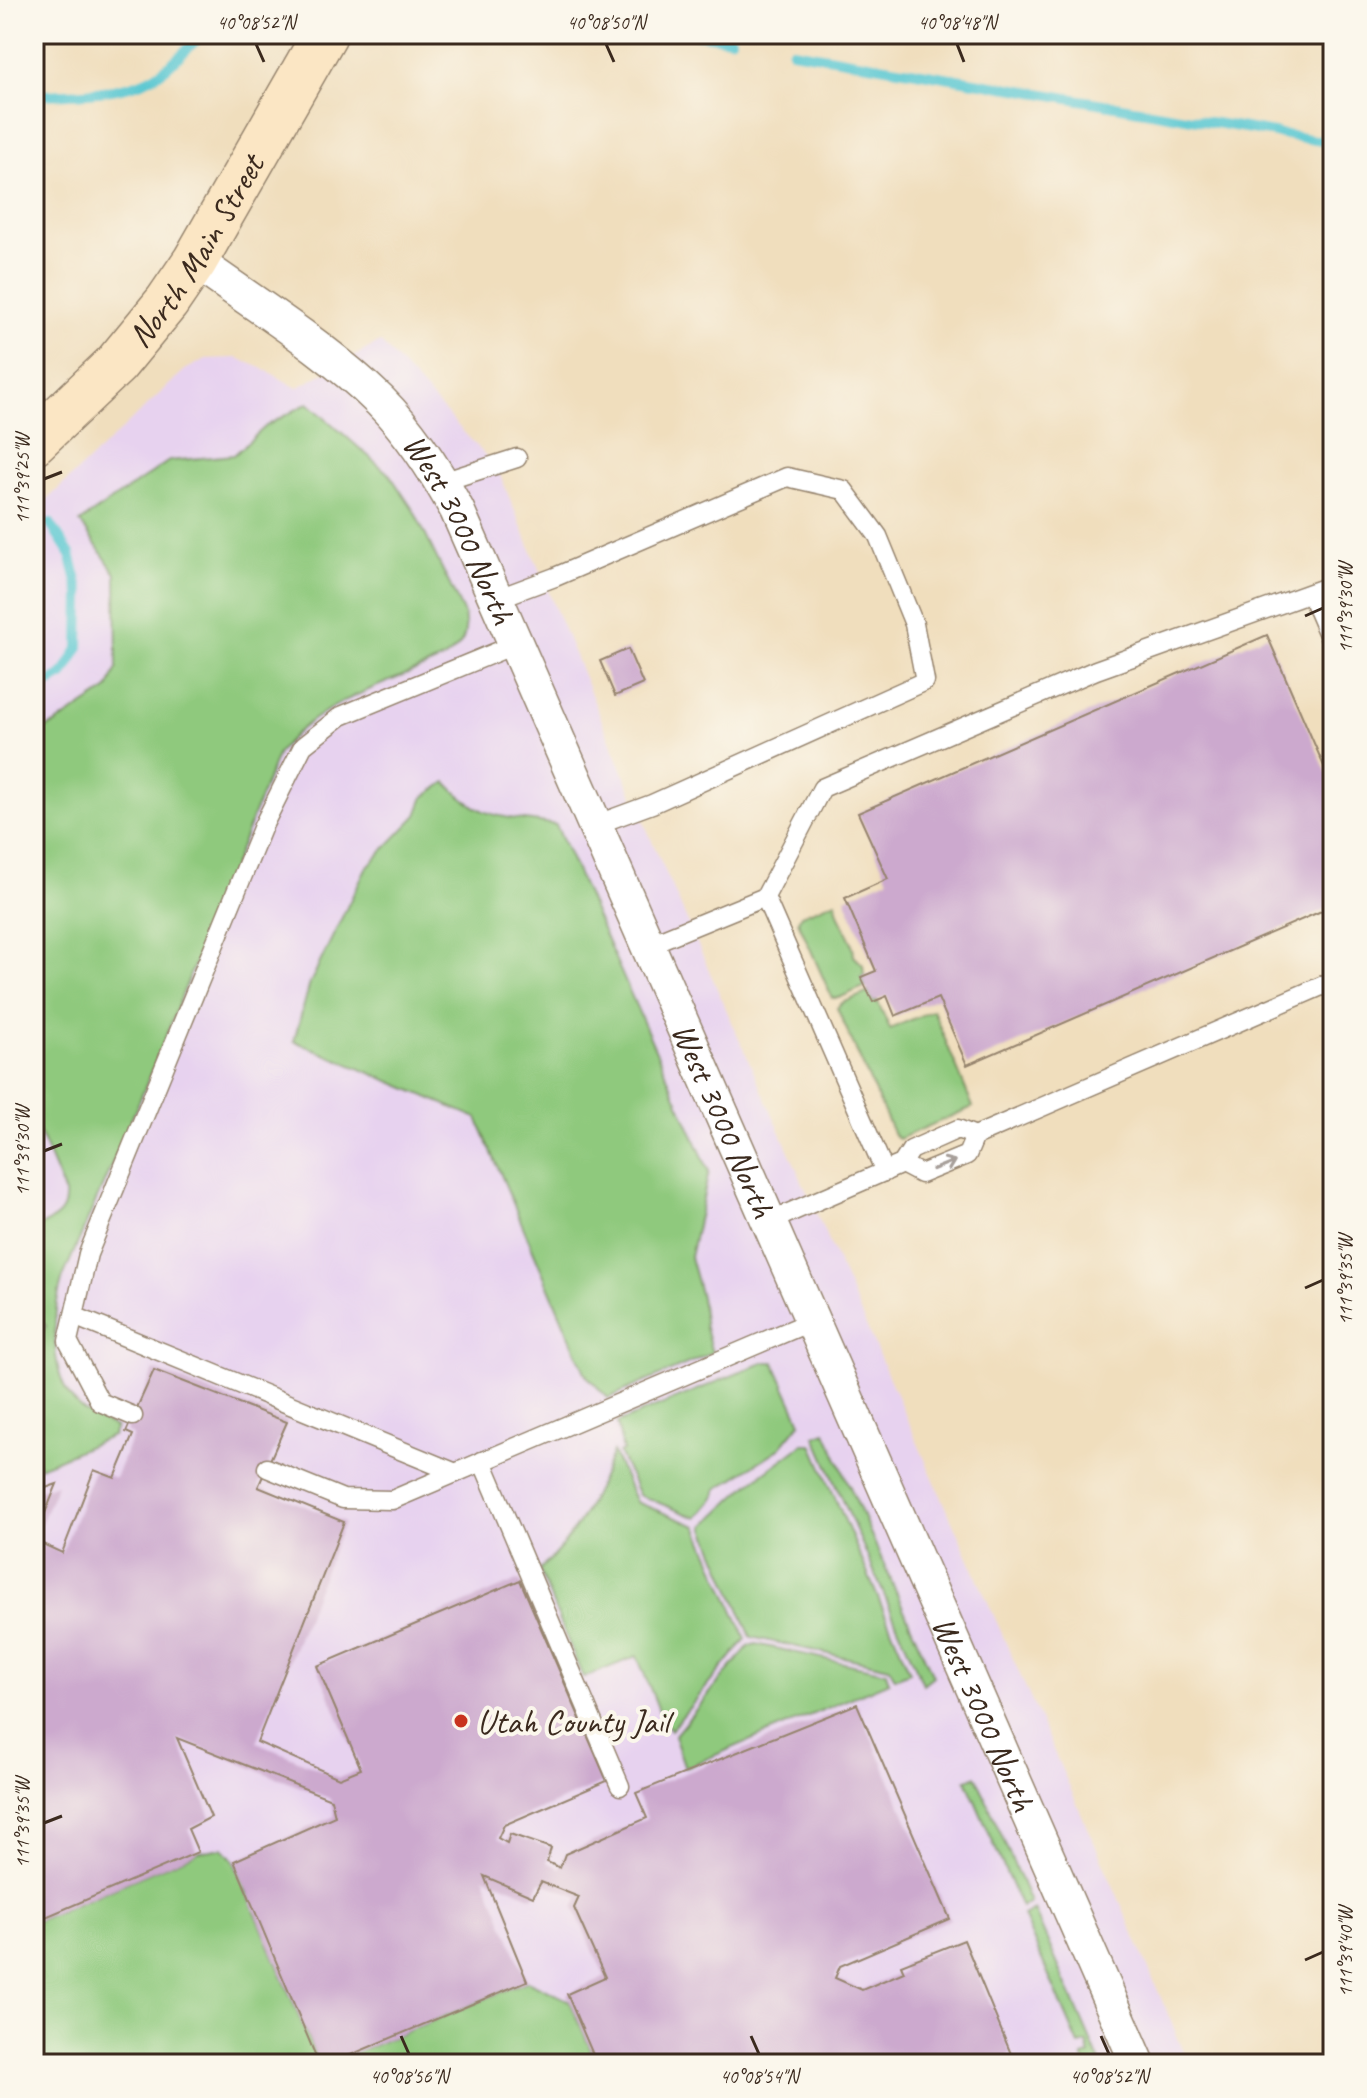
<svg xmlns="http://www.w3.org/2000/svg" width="1367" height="2098" font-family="Caveat,sans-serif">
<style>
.built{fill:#e7d2ef}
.green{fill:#8fc97d;stroke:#657a4e;stroke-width:2}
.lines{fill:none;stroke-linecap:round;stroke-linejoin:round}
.stream{stroke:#5ac7d1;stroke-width:10}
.building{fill:#cca9ce}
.lane-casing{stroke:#96846e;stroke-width:21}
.street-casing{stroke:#96846e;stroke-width:37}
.secondary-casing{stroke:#96846e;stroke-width:47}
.lane{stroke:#fff;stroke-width:18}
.street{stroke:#fff;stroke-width:34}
.secondary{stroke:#fbe6c4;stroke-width:44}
.oneway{stroke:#a79f9a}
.ticks{fill:none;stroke:#3b2a1e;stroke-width:3}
.poi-dot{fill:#c8321e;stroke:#fbf7ec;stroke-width:3}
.labels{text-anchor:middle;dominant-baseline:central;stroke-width:8;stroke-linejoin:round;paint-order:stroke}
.street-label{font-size:34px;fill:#3b2a1e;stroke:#fbf7ec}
.poi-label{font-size:34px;fill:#3b2a1e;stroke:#fbf7ec;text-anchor:start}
.neatline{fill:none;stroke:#3b2a1e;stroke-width:3}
.ticks-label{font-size:20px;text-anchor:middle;fill:#3b2a1e}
</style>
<rect width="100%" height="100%" fill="#fbf7ec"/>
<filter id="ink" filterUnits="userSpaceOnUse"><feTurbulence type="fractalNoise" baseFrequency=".0125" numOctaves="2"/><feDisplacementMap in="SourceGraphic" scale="16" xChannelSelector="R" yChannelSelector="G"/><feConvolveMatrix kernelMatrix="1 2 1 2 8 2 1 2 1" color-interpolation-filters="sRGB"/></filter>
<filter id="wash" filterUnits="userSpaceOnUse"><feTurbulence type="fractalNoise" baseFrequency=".006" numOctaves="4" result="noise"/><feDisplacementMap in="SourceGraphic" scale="32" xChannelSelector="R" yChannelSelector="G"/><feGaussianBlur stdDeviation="1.8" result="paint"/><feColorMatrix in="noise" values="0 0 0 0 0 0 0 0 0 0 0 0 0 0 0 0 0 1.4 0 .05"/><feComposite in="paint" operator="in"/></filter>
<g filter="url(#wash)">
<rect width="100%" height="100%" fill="#f0debd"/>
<!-- built -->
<path class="built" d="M380 342 497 468 651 839 1115 1890 1189 2064H34V512L185 370 206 359 237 358 266 370 297 388Z"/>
<!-- green -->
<g class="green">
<path d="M308 403 390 475 414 511 464 614C468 637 463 645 445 658 386 686 320 699 278 753L150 1076 63 1277C52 1312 48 1377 77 1405 88 1416 102 1421 116 1428L112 1436 40 1467 34 1453V1335L43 1330 46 1326 41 1320 34 1325V1229C51 1221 67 1216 65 1194L34 1120V733L55 724 108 689 117 668 116 574 80 522 169 461 234 455 266 426Z"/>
<path d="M446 782C484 824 507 815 556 825L709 1171 690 1257 701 1297 705 1328 712 1353 608 1398 586 1375 477 1118 294 1041 310 983 366 868 417 815 424 797Z"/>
<path d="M836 901C836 921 854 936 854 956L863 965 864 976 861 977 866 986 839 998H832L798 921 801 915Z"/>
<path d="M869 992 873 1002 877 1000 890 1029 933 1010 973 1107 899 1139 895 1137 837 1008 842 1003Z"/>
<path d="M765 1362H774L801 1422 779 1449 717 1489 715 1497 697 1518 639 1495 619 1453 623 1451 617 1423Z"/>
<path d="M826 1432 933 1676 923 1684 815 1436Z"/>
<path d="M803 1444H812L910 1672 895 1678 889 1667 751 1637 704 1526 749 1484Z"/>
<path d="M613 1452 636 1502 697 1526 746 1639 671 1730 662 1718 637 1656 583 1678 539 1570C575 1539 595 1496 613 1452Z"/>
<path d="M756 1644 886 1672 889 1682 685 1768 674 1736 749 1646Z"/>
<path d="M976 1776 1030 1902 1021 1907 966 1780Z"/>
<path d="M223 1848 234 1861 319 2064H34V1922L198 1852Z"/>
<path d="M1034 1910 1101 2064H1085L1083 2057 1090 2055 1087 2043 1079 2045 1023 1916Z"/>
<path d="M527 1981 570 2001 597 2064H329Z"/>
</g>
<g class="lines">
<!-- stream -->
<g class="stream">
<path d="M696 34 731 39"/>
<path d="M792 51 1333 143"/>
<path d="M34 95C71 94 128 95 159 73 173 64 185 50 198 39L200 34"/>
<path d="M34 690 63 675 79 647 80 593 70 554 50 523"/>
</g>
</g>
<g id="blocks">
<!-- building -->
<g class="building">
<path d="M1267 635 1333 787V906L967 1065 938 998 895 1016 887 996 873 1002 861 977 876 971 845 898 888 879 858 813Z"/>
<path d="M628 649 643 684 615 696 600 661Z"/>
<path d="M154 1370 287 1422 258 1487 344 1522 257 1742 339 1778 361 1769 317 1666 520 1580 607 1781 504 1825 498 1838 507 1843 510 1834 551 1848 547 1862 560 1868 565 1854 647 1818 636 1793 857 1704 950 1919 840 1966 835 1978 862 1990 904 1972 901 1965 964 1940 1011 2054 988 2064H597L567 1994 605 1977 574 1908 579 1897 541 1882 533 1897 484 1876 527 1981 329 2064H319L234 1861 335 1816 331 1799 177 1738 211 1817 188 1829 198 1852 34 1922V1492L57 1484 34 1540 62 1553 94 1470 115 1478 133 1435 126 1432Z"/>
</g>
</g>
</g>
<g filter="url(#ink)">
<use href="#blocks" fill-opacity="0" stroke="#96846e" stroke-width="2"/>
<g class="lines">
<!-- lane casing -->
<g class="lane-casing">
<g id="lane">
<path d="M442 482 517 458"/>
<path d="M1311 595 1333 646"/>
<path d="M496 599 555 577 787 477 844 490 878 536 914 624 925 681 652 804 595 825"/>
<path d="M765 897 885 1172"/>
<path d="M648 945 765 897 822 788 1096 670 1333 585"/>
<path d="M902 1164 921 1174 967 1155 975 1136 1333 981"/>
<path d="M768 1222 902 1164 911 1150 958 1129 975 1136"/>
<path d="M74 1316 456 1473"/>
<path d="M133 1416 100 1402 68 1341 88 1254 263 826 303 746 341 716 516 644"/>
<path d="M482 1461 620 1786"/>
<path d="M267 1468 343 1499 392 1500 812 1321"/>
</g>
</g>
<!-- street casing -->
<g class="street-casing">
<g id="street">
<path id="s1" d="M195 261C257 306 325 347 380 401 412 433 436 471 457 510L1138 2064"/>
</g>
</g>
<!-- secondary casing -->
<g class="secondary-casing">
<g id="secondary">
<path id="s2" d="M34 442 116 364 167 302 195 261 325 34"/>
</g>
</g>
<!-- lane -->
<use href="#lane" class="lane"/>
<!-- street -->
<use href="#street" class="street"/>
<!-- secondary -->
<use href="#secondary" class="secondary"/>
</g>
<!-- one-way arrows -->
<defs><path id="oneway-shaft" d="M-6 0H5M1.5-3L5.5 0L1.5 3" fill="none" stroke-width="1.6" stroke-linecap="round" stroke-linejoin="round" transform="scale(2)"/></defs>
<use class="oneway" href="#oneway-shaft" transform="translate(944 1165) rotate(-22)"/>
</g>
<!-- ticks -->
<path class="ticks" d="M256 44 264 62M606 44 614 62M957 44 964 62M44 479 62 472M1305 616 1323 608M44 1151 62 1144M1305 1288 1323 1280M44 1823 62 1816M1305 1960 1323 1952M401 2036 409 2054M751 2036 759 2054M1101 2036 1109 2054"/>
<!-- markers -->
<circle class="poi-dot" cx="461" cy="1721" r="8"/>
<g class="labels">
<!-- street labels -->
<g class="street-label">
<text stroke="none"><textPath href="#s2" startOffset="252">North Main Street</textPath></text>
<text stroke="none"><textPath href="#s1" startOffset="384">West 3000 North</textPath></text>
<text stroke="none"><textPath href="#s1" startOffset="1032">West 3000 North</textPath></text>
<text stroke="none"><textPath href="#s1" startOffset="1680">West 3000 North</textPath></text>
</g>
<!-- poi labels -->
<g class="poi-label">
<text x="477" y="1721">Utah County Jail</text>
</g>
</g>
<!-- margin -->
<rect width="1367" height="2098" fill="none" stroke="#fbf7ec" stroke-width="88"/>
<rect x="44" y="44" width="1279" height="2010" class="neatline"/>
<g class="ticks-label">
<text x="256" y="29">40°08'52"N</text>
<text x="606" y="29">40°08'50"N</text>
<text x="957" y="29">40°08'48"N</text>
<text transform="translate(22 479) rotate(-90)" y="7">111°39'25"W</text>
<text transform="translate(1345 608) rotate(-90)" y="7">111°39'30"W</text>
<text transform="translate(22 1151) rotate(-90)" y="7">111°39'30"W</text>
<text transform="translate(1345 1280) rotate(-90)" y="7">111°39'35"W</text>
<text transform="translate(22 1823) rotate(-90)" y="7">111°39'35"W</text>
<text transform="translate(1345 1952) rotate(-90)" y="7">111°39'40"W</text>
<text x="409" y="2083">40°08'56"N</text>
<text x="759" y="2083">40°08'54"N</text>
<text x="1109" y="2083">40°08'52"N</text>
</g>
</svg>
